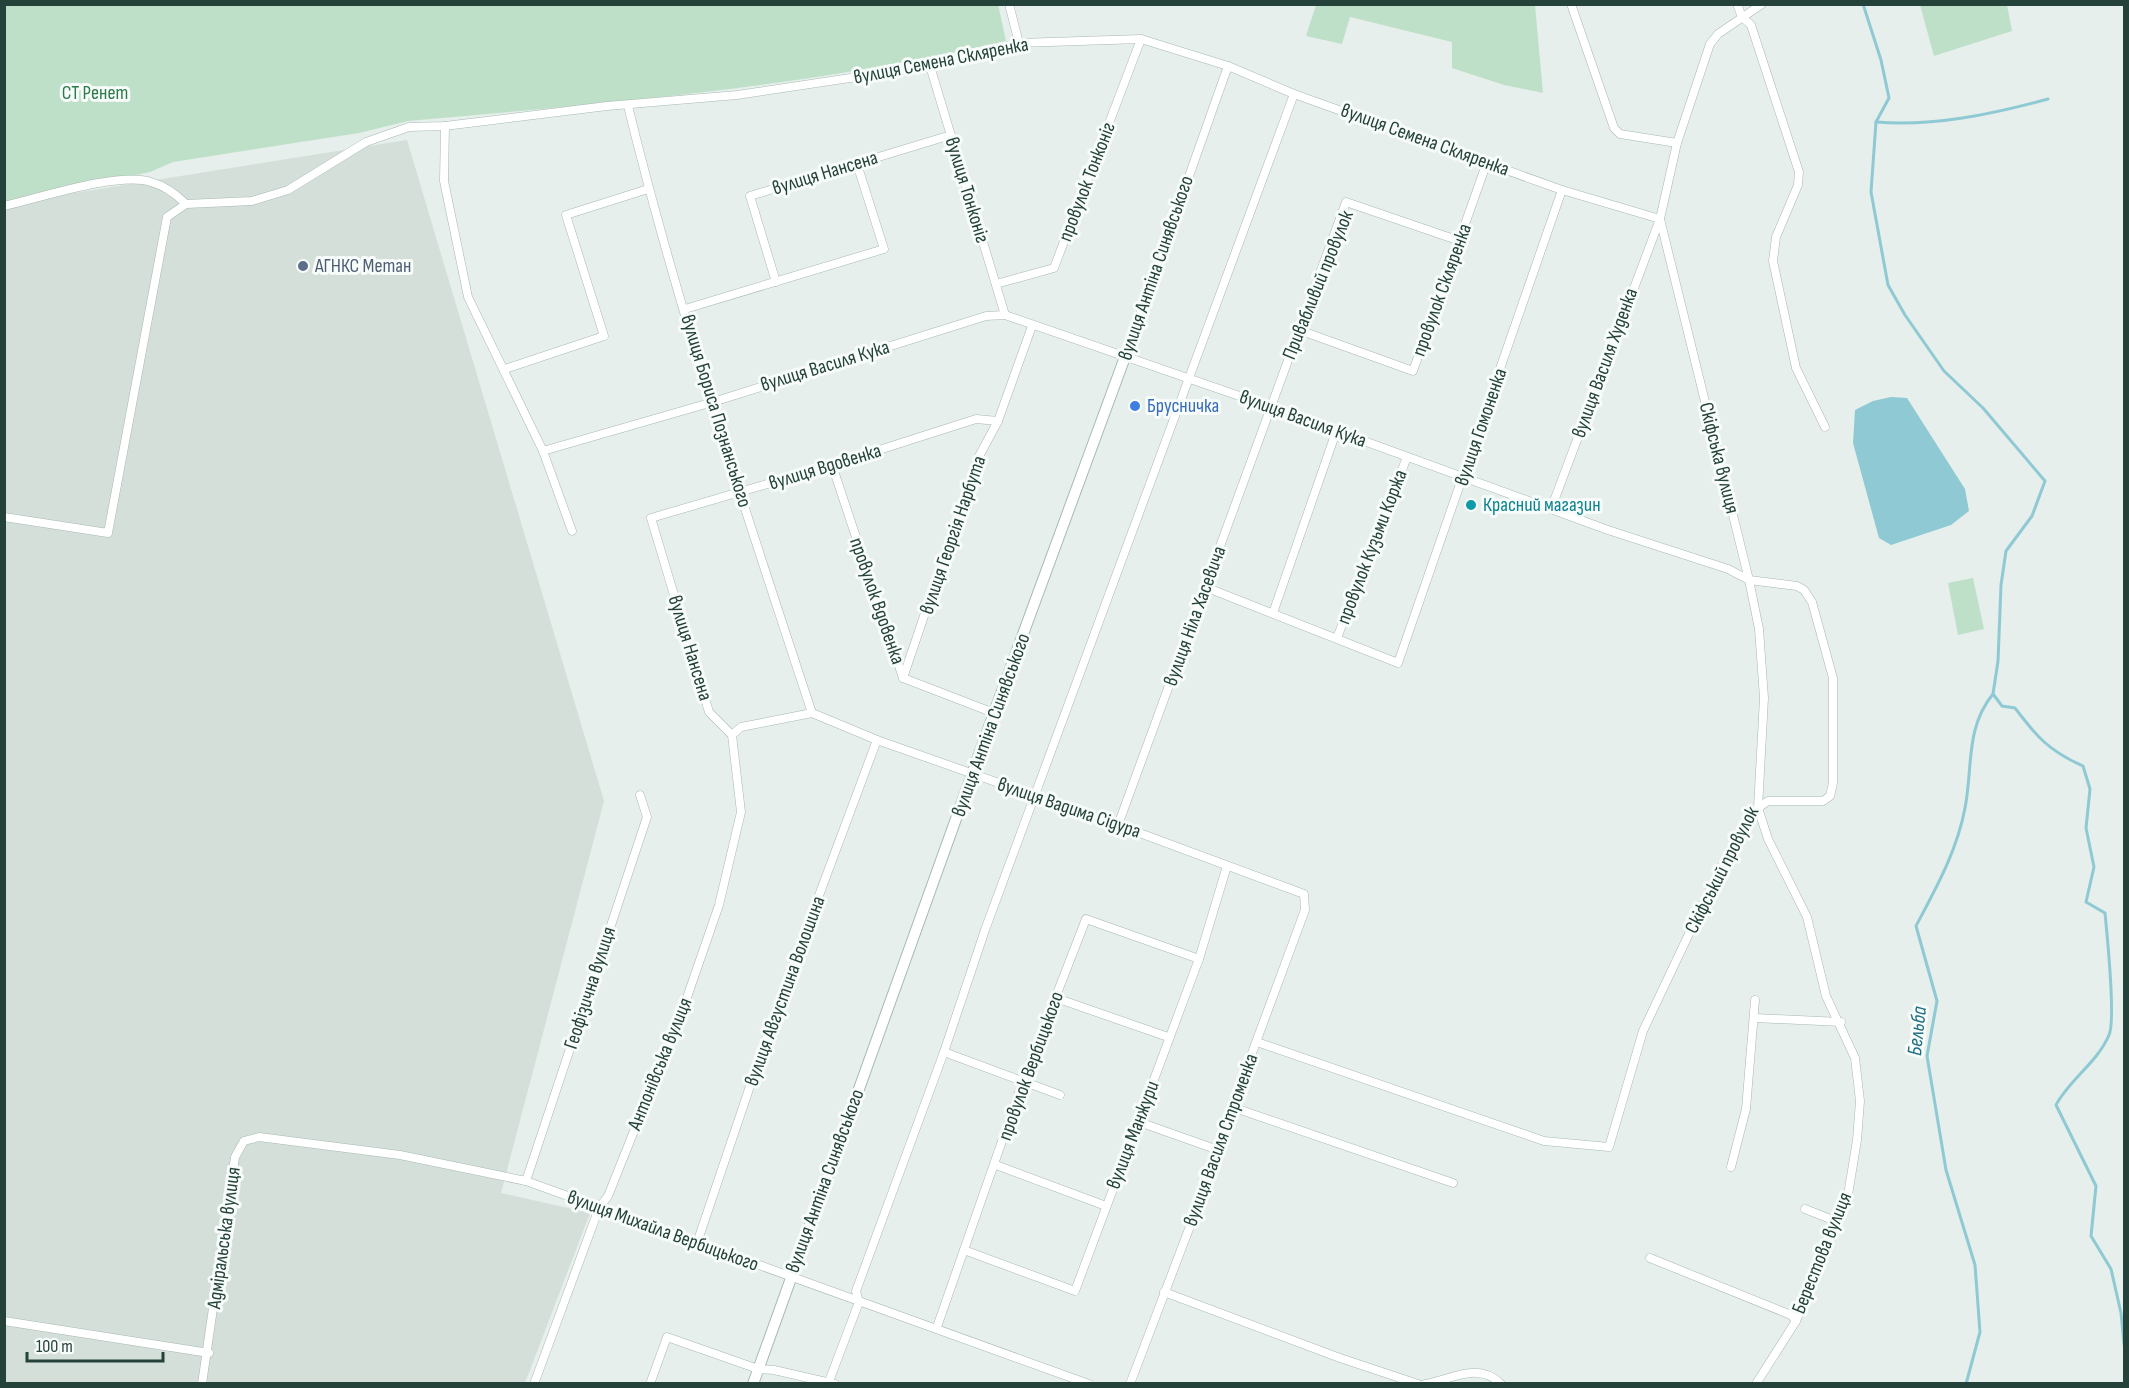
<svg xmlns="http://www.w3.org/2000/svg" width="2129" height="1388" font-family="'Sofia Sans Condensed',sans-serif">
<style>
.built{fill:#d4dfda}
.green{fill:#bfe0c8}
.water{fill:#8ec9d4}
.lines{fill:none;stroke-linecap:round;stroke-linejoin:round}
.stream{stroke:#8ec9d4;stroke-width:3}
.street-casing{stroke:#a8b8b2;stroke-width:9}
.secondary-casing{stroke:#a4bbb3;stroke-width:12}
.street{stroke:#fff;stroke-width:8}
.secondary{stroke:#fff;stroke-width:10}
.service-dot{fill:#5c6f8a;stroke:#f7fbf9;stroke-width:2}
.shop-dot{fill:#3f7fe0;stroke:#f7fbf9;stroke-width:2}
.culture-dot{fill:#0f9aa8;stroke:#f7fbf9;stroke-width:2}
.labels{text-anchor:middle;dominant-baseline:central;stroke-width:6;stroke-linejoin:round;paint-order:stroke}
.street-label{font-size:20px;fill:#24423a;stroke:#f7fbf9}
.park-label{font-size:20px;fill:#2d7a4b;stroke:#f7fbf9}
.service-label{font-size:20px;fill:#4e5e75;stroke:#f7fbf9;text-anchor:start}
.shop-label{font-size:20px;fill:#366cbe;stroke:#f7fbf9;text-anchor:start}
.culture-label{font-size:20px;fill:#0d838f;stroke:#f7fbf9;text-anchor:start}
.water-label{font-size:21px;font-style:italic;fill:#1c6f80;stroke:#f7fbf9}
</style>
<rect width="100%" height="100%" fill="#e6efeb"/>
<!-- built -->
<path class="built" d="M407 140 604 801 501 1193 590 1213 525 1383 5 1384V204Z"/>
<!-- green -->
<g class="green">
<path d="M998 4 1006 41C810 87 609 103 408 121L359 133 173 162 150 172 5 202V5Z"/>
<path d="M1316 5H1535L1543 93 1504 85 1452 68V42L1350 17 1342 44 1306 36Z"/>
<path d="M1920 5H2007L2012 31 1934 56Z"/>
<path d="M1973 578 1984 629 1958 635 1948 583Z"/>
</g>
<!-- water -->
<path class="water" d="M1891 397 1907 398 1965 489 1969 511 1951 525 1891 545 1879 538 1853 443 1855 410 1873 401Z"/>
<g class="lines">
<!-- stream -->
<g class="stream">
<path d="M1863 4 1881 60 1889 98 1876 122 1871 192 1888 285 1905 315 1944 371 1983 408 2045 481 2032 516 2006 551 2001 585 1998 661 1993 694 2002 706 2015 708C2037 737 2049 751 2083 766L2090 789 2086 828 2094 867 2086 902 2105 913C2107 934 2116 1020 2109 1035 2097 1063 2070 1079 2056 1105L2096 1186 2091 1236 2111 1269 2121 1313 2124 1344"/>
<path d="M1876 122C1932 127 1993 114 2048 99"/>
<path d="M1966 1384 1980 1332 1975 1265 1946 1170 1927 1056 1937 1001 1916 926C1936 888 1957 851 1965 808 1973 768 1965 728 1993 694"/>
</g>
<!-- street casing -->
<g class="street-casing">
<g id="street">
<path d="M1009 4 1019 43"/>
<path d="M1571 4 1614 128 1620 134 1677 143"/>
<path d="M1737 4 1742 17 1751 25 1799 172 1798 185 1776 237 1773 261 1796 368 1825 427"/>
<path d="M930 66 1005 315"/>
<path d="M628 106C678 310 746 513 812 713"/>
<path d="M445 126 444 181 468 297 543 451 572 531"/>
<path d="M4 206C39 198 120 171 151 182 165 186 176 194 186 204"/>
<path d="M776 282 750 196 951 135"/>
<path d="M996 284 1054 268 1141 39"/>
<path d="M685 309 884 249 857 164"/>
<path d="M1299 330 1413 371 1487 162"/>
<path d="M1125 357 1228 66"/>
<path d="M505 369 604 336 566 215 648 189"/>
<path d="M543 451 713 402 986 316 1005 315 1271 407 1608 530 1728 569 1749 580 1797 586 1804 590 1812 602 1833 678V783L1830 796 1823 801H1768L1758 808 1768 839 1807 917 1826 996 1855 1058 1860 1101 1857 1140 1847 1201 1796 1321 1756 1384"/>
<path d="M832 465 903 678 994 713"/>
<path d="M1551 509 1660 219"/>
<path d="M4 517 108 533 167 217 186 204 252 201 288 190 366 142 409 127 445 126 607 106 737 95 930 66 1019 43 1141 39 1228 66 1294 94 1562 190 1660 219"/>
<path d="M1205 587 1398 663 1562 190"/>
<path d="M1273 613 1336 432"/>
<path d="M1337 638 1407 457"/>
<path d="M903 678 977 460 998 421 1032 326"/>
<path d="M732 735 741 727 812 713 877 740 1118 825 1304 894 1305 910 1232 1107 1211 1171 1130 1384"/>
<path d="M732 735 709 712 651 518 832 465 976 419 998 421"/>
<path d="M1118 825 1346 202 1460 241"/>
<path d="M1056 998 1168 1037"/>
<path d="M1755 1018 1841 1022"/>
<path d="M1257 1042 1544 1141 1609 1147 1643 1031 1713 883 1736 840 1758 808 1764 698 1759 629 1749 580 1660 219 1677 143 1710 44 1718 34 1762 4"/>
<path d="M944 1052 1060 1095"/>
<path d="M1232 1107 1453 1183"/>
<path d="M1139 1122 1218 1150"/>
<path d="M996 1165 1106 1206"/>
<path d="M1731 1167 1746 1109 1755 1000"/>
<path d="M526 1181 647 817 640 795"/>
<path d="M1805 1209 1838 1222"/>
<path d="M697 1243 771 1024 877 740"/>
<path d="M964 1250 1075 1291 1199 959 1227 866"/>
<path d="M1650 1258 1791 1315 1796 1321"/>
<path d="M1164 1292 1340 1358 1418 1384"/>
<path d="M4 1321 209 1353"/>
<path d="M937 1327 1023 1081 1086 919 1199 959"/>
<path d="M202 1384 235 1157 244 1141 259 1137 400 1155 526 1181 1089 1384"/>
<path d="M534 1384 599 1208 608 1196 684 1006 719 905 741 812 732 735"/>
<path d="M650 1384 667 1337 758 1369 774 1370 835 1384"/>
<path d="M828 1384 859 1302 856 1291 944 1052 985 930 1294 94"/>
<path d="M1425 1384C1451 1380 1478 1361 1501 1384"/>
</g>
</g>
<!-- secondary casing -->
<g class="secondary-casing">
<path id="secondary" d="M753 1384 994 713 1125 357"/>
</g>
<!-- street -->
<use href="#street" class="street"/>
<!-- secondary -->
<use href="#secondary" class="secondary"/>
</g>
<!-- markers -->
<circle class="service-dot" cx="303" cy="266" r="6"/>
<circle class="shop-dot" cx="1135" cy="406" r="6"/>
<circle class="culture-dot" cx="1471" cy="505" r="6"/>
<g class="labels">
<!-- street labels -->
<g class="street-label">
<text transform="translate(941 61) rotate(-11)">вулиця Семена Скляренка</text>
<text transform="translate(1425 140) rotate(20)">вулиця Семена Скляренка</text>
<text transform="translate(825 173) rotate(-17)">вулиця Нансена</text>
<text transform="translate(1087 182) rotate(-69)">провулок Тонконіг</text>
<text transform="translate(967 190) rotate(73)">вулиця Тонконіг</text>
<text transform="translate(1156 268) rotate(-71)">вулиця Антіна Синявського</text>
<text transform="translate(1318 285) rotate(-68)">Привабливий провулок</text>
<text transform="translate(1442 290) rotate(-70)">провулок Скляренка</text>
<text transform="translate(1605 363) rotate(-70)">вулиця Василя Худенка</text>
<text transform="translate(825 366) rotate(-17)">вулиця Василя Кука</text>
<text transform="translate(716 411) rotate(73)">вулиця Бориса Познанського</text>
<text transform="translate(1303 419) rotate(20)">вулиця Василя Кука</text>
<text transform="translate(1481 427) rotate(-71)">вулиця Гомоненка</text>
<text transform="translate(1719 458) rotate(76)">Скіфська вулиця</text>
<text transform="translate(825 467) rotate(-17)">вулиця Вдовенка</text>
<text transform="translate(953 535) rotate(-71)">вулиця Георгія Нарбута</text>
<text transform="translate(1372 547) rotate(-69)">провулок Кузьми Коржа</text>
<text transform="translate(877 601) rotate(71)">провулок Вдовенка</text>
<text transform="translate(1195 616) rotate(-70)">вулиця Ніла Хасевича</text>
<text transform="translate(690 648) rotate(73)">вулиця Нансена</text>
<text transform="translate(991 725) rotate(-70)">вулиця Антіна Синявського</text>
<text transform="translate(1069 808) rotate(19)">вулиця Вадима Сідура</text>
<text transform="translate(1722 870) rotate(-63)">Скіфський провулок</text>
<text transform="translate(590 988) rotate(-72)">Геофізична вулиця</text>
<text transform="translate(785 991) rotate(-70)">вулиця Августина Волошина</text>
<text transform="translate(660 1064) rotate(-68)">Антонівська вулиця</text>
<text transform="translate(1031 1066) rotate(-70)">провулок Вербицького</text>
<text transform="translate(1133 1135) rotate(-69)">вулиця Манжури</text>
<text transform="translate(1221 1140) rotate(-70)">вулиця Василя Строменка</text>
<text transform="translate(825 1181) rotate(-70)">вулиця Антіна Синявського</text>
<text transform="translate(663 1231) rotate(20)">вулиця Михайла Вербицького</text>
<text transform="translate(224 1238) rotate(-82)">Адміральська вулиця</text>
<text transform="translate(1822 1253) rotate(-68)">Берестова вулиця</text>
</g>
<!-- park labels -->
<g class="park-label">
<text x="95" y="93">СТ Ренет</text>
</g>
<!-- service labels -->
<g class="service-label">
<text x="315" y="266">АГНКС Метан</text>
</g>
<!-- shop labels -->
<g class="shop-label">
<text x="1147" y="406">Брусничка</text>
</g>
<!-- culture labels -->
<g class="culture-label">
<text x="1483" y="505">Красний магазин</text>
</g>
<!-- water labels -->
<g class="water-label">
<text transform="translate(1917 1031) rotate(-84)">Бельба</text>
</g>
</g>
<!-- border -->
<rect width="2129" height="1388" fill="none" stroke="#24423a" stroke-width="12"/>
<!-- scale -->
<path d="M27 1352v9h136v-9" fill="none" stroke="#24423a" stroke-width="3"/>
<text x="36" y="1352" font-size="18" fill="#24423a" stroke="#f7fbf9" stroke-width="4.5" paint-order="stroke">100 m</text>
</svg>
